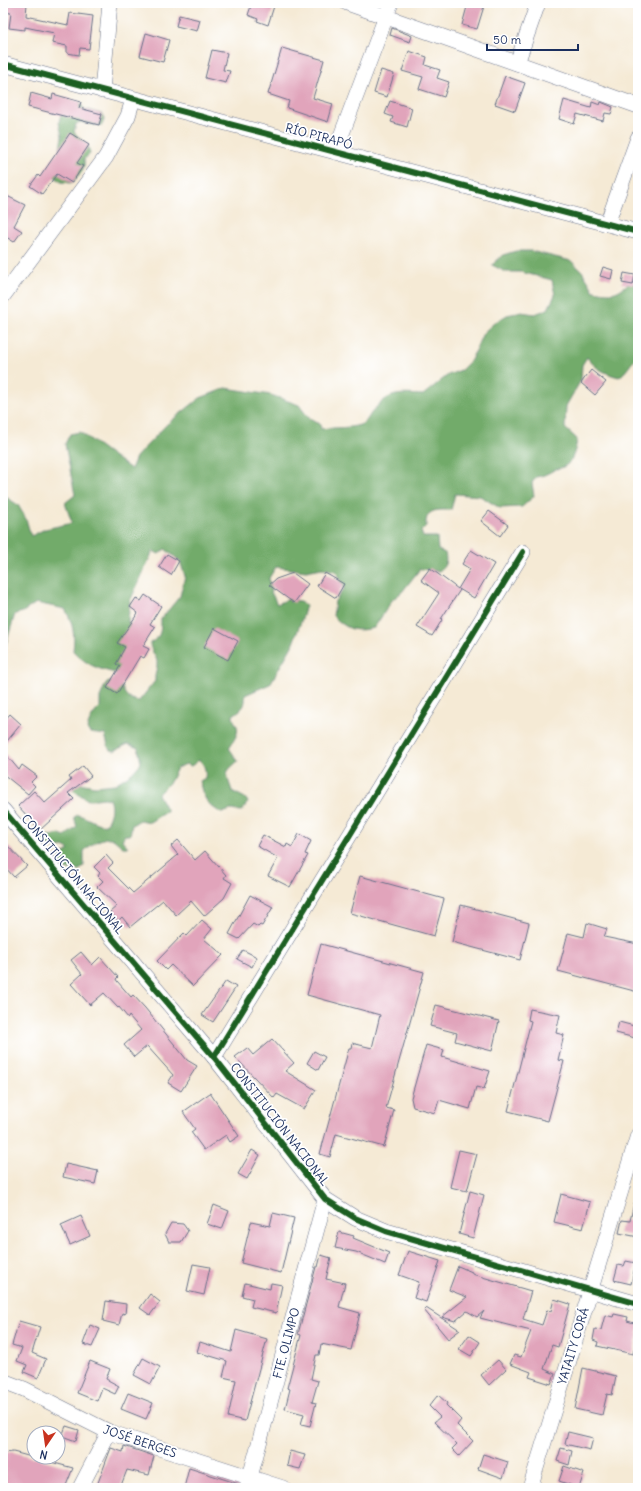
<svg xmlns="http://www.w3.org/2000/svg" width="641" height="1491" font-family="Delius,sans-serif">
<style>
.forest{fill:#72ab6a;stroke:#466d64}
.building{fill:#e1a4bb}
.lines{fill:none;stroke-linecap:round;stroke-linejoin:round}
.minor-casing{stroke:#677088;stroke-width:16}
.minor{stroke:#fff;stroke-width:15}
.cycleway-casing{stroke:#fff;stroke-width:8}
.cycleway{stroke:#1b5e20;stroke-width:6}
.labels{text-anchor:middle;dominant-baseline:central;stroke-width:3.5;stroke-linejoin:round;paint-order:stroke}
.street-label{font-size:12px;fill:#1b2f5e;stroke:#fff}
</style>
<rect width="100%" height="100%" fill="#fff"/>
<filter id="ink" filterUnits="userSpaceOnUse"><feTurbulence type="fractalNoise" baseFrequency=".025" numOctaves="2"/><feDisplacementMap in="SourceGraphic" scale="8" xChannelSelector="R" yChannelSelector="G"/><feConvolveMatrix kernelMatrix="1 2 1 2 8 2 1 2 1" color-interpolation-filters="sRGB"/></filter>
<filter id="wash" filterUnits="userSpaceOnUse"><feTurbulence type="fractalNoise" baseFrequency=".012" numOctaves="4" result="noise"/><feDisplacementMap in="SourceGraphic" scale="16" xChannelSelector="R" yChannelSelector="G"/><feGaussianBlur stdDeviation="0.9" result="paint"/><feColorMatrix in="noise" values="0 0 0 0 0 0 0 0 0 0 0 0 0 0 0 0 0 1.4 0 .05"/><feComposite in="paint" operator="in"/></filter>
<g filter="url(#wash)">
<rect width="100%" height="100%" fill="#f5ead5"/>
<!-- forest -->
<g class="forest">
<path d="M80 103 84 109 102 114 105 117 102 125H94L80 122 76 124 74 132 88 146 90 154 84 159C86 172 79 174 72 183L61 182 52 174 60 148 62 136 59 122 61 114Z"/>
<path d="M516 251H531L571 261 582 271 594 291C611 294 615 295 629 283L638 284V356C630 363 628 371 619 377 606 374 594 368 587 357L582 365 581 380 566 406 565 428 577 439C576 448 573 463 563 467 560 469 557 468 554 470 547 474 543 476 536 477L532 483 534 496 522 507 500 508 480 496 455 494 451 510C438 510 425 508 426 526L421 531 423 537H437L438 550 445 553C447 561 446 566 439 571L420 569 402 592 393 599 374 628C354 632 348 630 333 616L335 601 344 589 336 571 322 568 306 571 276 567 269 578 271 592 277 604 291 598 306 605 302 619 292 646 270 684 245 695C246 707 242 709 233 715 233 720 234 720 236 724 241 732 233 741 229 748L238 761C223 774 226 772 232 791L245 798 248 802 242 811 231 810 222 813C209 807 201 796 200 781L205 778C206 771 205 765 199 760L191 766 186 764 177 768 170 782 158 794 167 811 150 822 140 820 132 825 130 835H125L122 840 128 847H123C112 839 113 835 100 840 93 843 90 846 84 851V866L80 870 64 869 60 865V855L69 850 65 847C57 849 48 846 40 843L38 838 42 835 51 836 60 834 65 836 77 827 74 817 78 815C88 817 97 826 106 824 110 816 113 809 109 799L104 798 88 800 70 788 74 782 95 786 115 784 132 773 141 763 138 748 128 744 114 751 109 749 105 735 90 733 87 729C89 720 93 714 100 707V697L106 683 120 679C122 691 126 700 139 701L155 681C154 674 158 668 157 661 155 654 150 650 150 643 161 637 161 631 161 619L180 596 185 576 180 561 165 549 159 554 153 551 130 601 128 621 134 634 127 664 115 673C95 668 87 665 73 651 75 634 73 623 65 609L36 603 23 612 15 614 3 654V495L18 505 26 519 31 536 45 529 72 523 65 503 75 495 65 444 70 434 80 432 131 469 136 457 166 425 200 398 226 388 271 395 299 405 308 417 320 424 321 429C332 427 355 429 364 423 367 421 370 414 373 411 390 391 399 394 423 395L448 375 461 370 471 360 483 333 494 323 507 315 521 312 535 314 548 309 555 295 552 280 521 272H506L492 265 503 255Z"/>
</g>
<g id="blocks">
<!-- building -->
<g class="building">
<path d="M5 3H27L26 16 68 25 70 13 93 16 89 49 80 48 79 55 67 53V46L52 43 54 33 25 27V30L9 28 11 13 3 12Z"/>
<path d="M252 3H275L268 25 257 21 258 19 248 15Z"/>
<path d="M468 3H485L477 29 462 25Z"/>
<path d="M179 15 200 20 197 31 176 26Z"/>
<path d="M392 28 412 36 410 42 390 35Z"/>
<path d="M146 33 169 40 163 62 140 56Z"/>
<path d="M282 48 324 60 313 98 333 104 328 122 287 108 289 101 268 94Z"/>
<path d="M212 50 227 53 223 70 230 71 226 83 205 78Z"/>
<path d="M409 51 427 57 425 65 440 70 437 78 449 82 444 97 419 89 423 77 402 71Z"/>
<path d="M381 70 394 74 387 97 374 93Z"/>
<path d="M505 76 525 83 515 111 495 104Z"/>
<path d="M31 93 52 99 53 94 81 102 79 108 102 114 99 125 28 107Z"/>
<path d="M564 100 591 108 592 102 600 105 601 102 613 107 611 114 605 113 603 121 577 114 574 124 559 119Z"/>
<path d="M390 101 412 108 407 127 391 122 393 117 385 114Z"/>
<path d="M70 133 89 145 77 163 83 166 72 183 57 174 42 194 30 186 38 175 40 177Z"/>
<path d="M3 194 25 205 14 226 22 231 14 242 3 235Z"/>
<path d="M603 267 613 270 611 279 600 276Z"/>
<path d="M624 273 635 275 633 285 622 283Z"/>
<path d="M591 370 606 382 595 395 581 383Z"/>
<path d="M489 511 508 525 500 536 481 521Z"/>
<path d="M471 550 494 564 474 598 459 589 460 590 441 619 442 620 432 636 417 627 439 593 421 580 430 568 458 589 470 569 462 564Z"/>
<path d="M167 554 179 561 171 575 159 567Z"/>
<path d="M293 573 308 584 294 603 269 585 276 579Z"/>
<path d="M325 573 344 584 336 598 317 586Z"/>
<path d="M145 595 161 606 150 624 155 627 143 646 149 649 144 658 140 656 117 694 107 688 120 666 116 664 125 647 117 643 138 613 130 607 136 598 141 601Z"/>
<path d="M214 628 238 641 228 660 204 647Z"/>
<path d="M10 714 21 724 3 746V722Z"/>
<path d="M3 751 19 770 22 765 37 776 31 782 35 786 28 794 3 774Z"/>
<path d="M83 766 91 776 68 793 74 799 40 830 18 806 34 791 45 803 71 780 69 777Z"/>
<path d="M299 834 311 841 305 854 308 855 290 887 268 876 278 858 257 846 263 835 286 847 287 844 292 847Z"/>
<path d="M178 840 195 860 205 851 226 875 224 878 232 883 224 898 204 916 191 901 176 915 163 900 130 927 122 917 118 921 110 912 117 906 97 887 103 881 98 876 100 873 94 867 106 855 113 863 108 868 133 893 178 855 171 846Z"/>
<path d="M3 841 27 866 14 877 3 865Z"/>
<path d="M360 876 444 899 434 936 350 913Z"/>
<path d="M250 895 273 907 262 926 260 925 258 927 253 924 239 939 229 934Z"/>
<path d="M461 905 529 923 520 960 452 942Z"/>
<path d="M202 920 212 929 204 939 223 955 193 986 171 965 166 970 157 961 184 933 187 936Z"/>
<path d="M587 923 607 929 604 937 638 944V992L558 971 568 933 584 937Z"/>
<path d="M321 944 424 972 386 1108 394 1110 384 1147 336 1134 330 1157 320 1154 349 1048H351L352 1043 372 1048 380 1015 307 995Z"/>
<path d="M243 950 257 957 252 967 237 959Z"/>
<path d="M81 952 92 965 100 957 118 977 116 979 117 981 131 997 133 995 145 1008 187 1060 197 1066 181 1091 168 1083 173 1075 147 1046 134 1057 124 1045 141 1030 129 1016 128 1018 119 1007 118 1008 104 993 90 1005 71 984 82 974 71 960Z"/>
<path d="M226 981 236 987 213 1022 202 1015Z"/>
<path d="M436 1005 499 1021 492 1051 455 1041 457 1033 430 1026Z"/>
<path d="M530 1009 560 1015 556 1033 564 1035 558 1060 564 1061 548 1121 508 1111 531 1021 528 1020Z"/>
<path d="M619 1022 638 1027 635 1038 616 1033Z"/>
<path d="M272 1039 294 1063 285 1071 316 1090 304 1109 277 1094 274 1098 235 1057 247 1048 253 1055Z"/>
<path d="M426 1045 444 1050 442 1057 490 1071 484 1089 476 1087 470 1109 439 1100 435 1113 413 1107 411 1098Z"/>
<path d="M314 1051 325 1057 318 1070 307 1063Z"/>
<path d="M210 1093 239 1136 230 1142 226 1135 204 1150 191 1132 195 1129 183 1112Z"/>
<path d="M252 1150 260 1155 247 1179 238 1174Z"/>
<path d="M459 1150 477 1154 467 1191 450 1187Z"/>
<path d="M66 1164 98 1171 95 1184 63 1177Z"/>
<path d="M470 1191 484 1195 473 1238 459 1234Z"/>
<path d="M561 1194 590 1202 583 1229 554 1222Z"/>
<path d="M634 1203H638V1237L619 1233 622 1220 630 1221Z"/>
<path d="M214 1205 229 1211 222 1229 207 1224Z"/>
<path d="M273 1213 294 1218 281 1273 241 1263 251 1222 270 1226Z"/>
<path d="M81 1216 90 1236 70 1245 61 1225Z"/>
<path d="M171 1223 183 1224 188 1231 181 1242H169L165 1234Z"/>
<path d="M339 1232 354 1236 353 1238 389 1253 385 1264 356 1252 335 1248Z"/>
<path d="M408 1251 440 1261 426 1302 414 1298 419 1282 399 1275Z"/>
<path d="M321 1255 331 1258 326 1279 345 1283 339 1307 360 1313 351 1350 321 1344 319 1355H316L311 1379 318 1381 312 1402 316 1403 310 1426 301 1424 304 1414 285 1409 290 1389 287 1388 301 1335 298 1334 316 1267H318Z"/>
<path d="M626 1261 636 1263 631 1284 614 1280 618 1265 624 1266Z"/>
<path d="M193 1264 210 1267 204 1295 187 1291Z"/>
<path d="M458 1266 472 1272V1274L531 1291 523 1319 542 1325 547 1310 551 1311 554 1299 570 1304 558 1347 552 1345 544 1369 555 1374 551 1384 529 1377 531 1372 510 1364 514 1355 521 1357 531 1331 480 1318 484 1311 477 1317 467 1311 455 1321 442 1317 467 1297 449 1290Z"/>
<path d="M245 1283 270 1289 271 1283 282 1285 276 1313 251 1307 253 1299 242 1296Z"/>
<path d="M150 1294 160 1302 150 1315 140 1308Z"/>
<path d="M106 1301 126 1304 125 1314 122 1313 119 1325 103 1321Z"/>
<path d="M426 1308 460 1330 448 1339 424 1310Z"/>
<path d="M614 1314 628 1317 627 1321 638 1324V1333L633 1354 597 1346 598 1342 593 1340 595 1329 601 1330 605 1315 613 1317Z"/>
<path d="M19 1321 40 1327 32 1353 46 1359 38 1378 24 1372 27 1365 17 1361 22 1348 12 1345Z"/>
<path d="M90 1325 100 1329 92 1347 83 1344Z"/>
<path d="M236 1330 267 1339 245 1421 228 1417 236 1380 223 1377 227 1361 197 1352 200 1342 231 1352Z"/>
<path d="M469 1335 480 1342 471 1356 459 1349Z"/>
<path d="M143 1358 160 1367 151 1384 134 1375Z"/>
<path d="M498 1360 506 1369 489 1385 481 1375Z"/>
<path d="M90 1361 110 1369 106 1379 119 1386 115 1394 102 1388 97 1401 77 1393Z"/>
<path d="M583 1368 616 1376 612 1395 607 1394 602 1415 575 1409Z"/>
<path d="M128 1393 153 1403 146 1419 121 1409Z"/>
<path d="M438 1395 447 1403 446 1405 461 1420 457 1425 473 1441 459 1456 452 1449 457 1444 434 1422 440 1417 429 1406Z"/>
<path d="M66 1426 79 1430 76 1441 62 1436Z"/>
<path d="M568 1432 593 1438 590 1450 565 1444Z"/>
<path d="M124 1446 154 1456 149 1475 127 1470 120 1488H96L111 1448 123 1452Z"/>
<path d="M561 1448 572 1451 569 1465 557 1461Z"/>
<path d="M290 1451 305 1455 300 1469 287 1466Z"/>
<path d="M13 1452 73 1468 65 1488H3V1453Z"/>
<path d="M483 1454 508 1462 503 1478 478 1469Z"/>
<path d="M564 1466 584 1473 579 1488 559 1481Z"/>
<path d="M189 1468 239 1484 238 1488H184Z"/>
</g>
</g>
</g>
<g filter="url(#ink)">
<use href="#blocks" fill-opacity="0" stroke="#677088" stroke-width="1"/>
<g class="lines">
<!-- minor casing -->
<g class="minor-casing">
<g id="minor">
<path d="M347 3 638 106"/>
<path d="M517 63 538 3"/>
<path d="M3 64 638 232"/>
<path d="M102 91 110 3"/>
<path d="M335 152 391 3"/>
<path d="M607 224 638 138"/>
<path d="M3 296 106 157 128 116 133 99"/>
<path d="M3 810 214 1057 325 1199 355 1218 386 1231 638 1304"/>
<path d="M214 1057 523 552"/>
<path d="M3 1381 24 1389 109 1432 283 1488"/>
<path d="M80 1488 109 1432"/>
<path d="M247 1488 325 1199"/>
<path d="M530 1488 638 1135"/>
</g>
</g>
<!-- minor -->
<use href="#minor" class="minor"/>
<!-- cycleway casing -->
<g class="cycleway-casing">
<g id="cycleway">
<path d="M3 64 638 232"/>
<path d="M3 810 214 1057 325 1199 355 1218 386 1231 638 1304"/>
<path d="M214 1057 523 552"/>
</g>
</g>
<!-- cycleway -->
<use href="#cycleway" class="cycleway"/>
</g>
</g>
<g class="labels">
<!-- street labels -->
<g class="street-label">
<text transform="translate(319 136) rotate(15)">RÍO PIRAPÓ</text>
<text transform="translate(73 874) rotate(50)">CONSTITUCIÓN NACIONAL</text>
<text transform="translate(280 1124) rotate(52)">CONSTITUCIÓN NACIONAL</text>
<text transform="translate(286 1343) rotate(-75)">FTE. OLIMPO</text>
<text transform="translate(573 1346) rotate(-73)">YATAITY CORÁ</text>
<text transform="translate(140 1441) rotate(19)">JOSÉ BERGES</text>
</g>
</g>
<!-- margin -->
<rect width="641" height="1491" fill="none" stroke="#fff" stroke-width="16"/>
<!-- north arrow -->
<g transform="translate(46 1445) rotate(193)"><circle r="19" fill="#ffffff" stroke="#a4acbf"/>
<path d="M0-3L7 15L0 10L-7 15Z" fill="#c8321e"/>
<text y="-6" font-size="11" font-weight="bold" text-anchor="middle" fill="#1b2f5e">N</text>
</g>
<!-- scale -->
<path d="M487 44v6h91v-6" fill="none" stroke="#1b2f5e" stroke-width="2"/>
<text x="493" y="44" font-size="12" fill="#1b2f5e" stroke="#ffffff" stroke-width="3" paint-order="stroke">50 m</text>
</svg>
